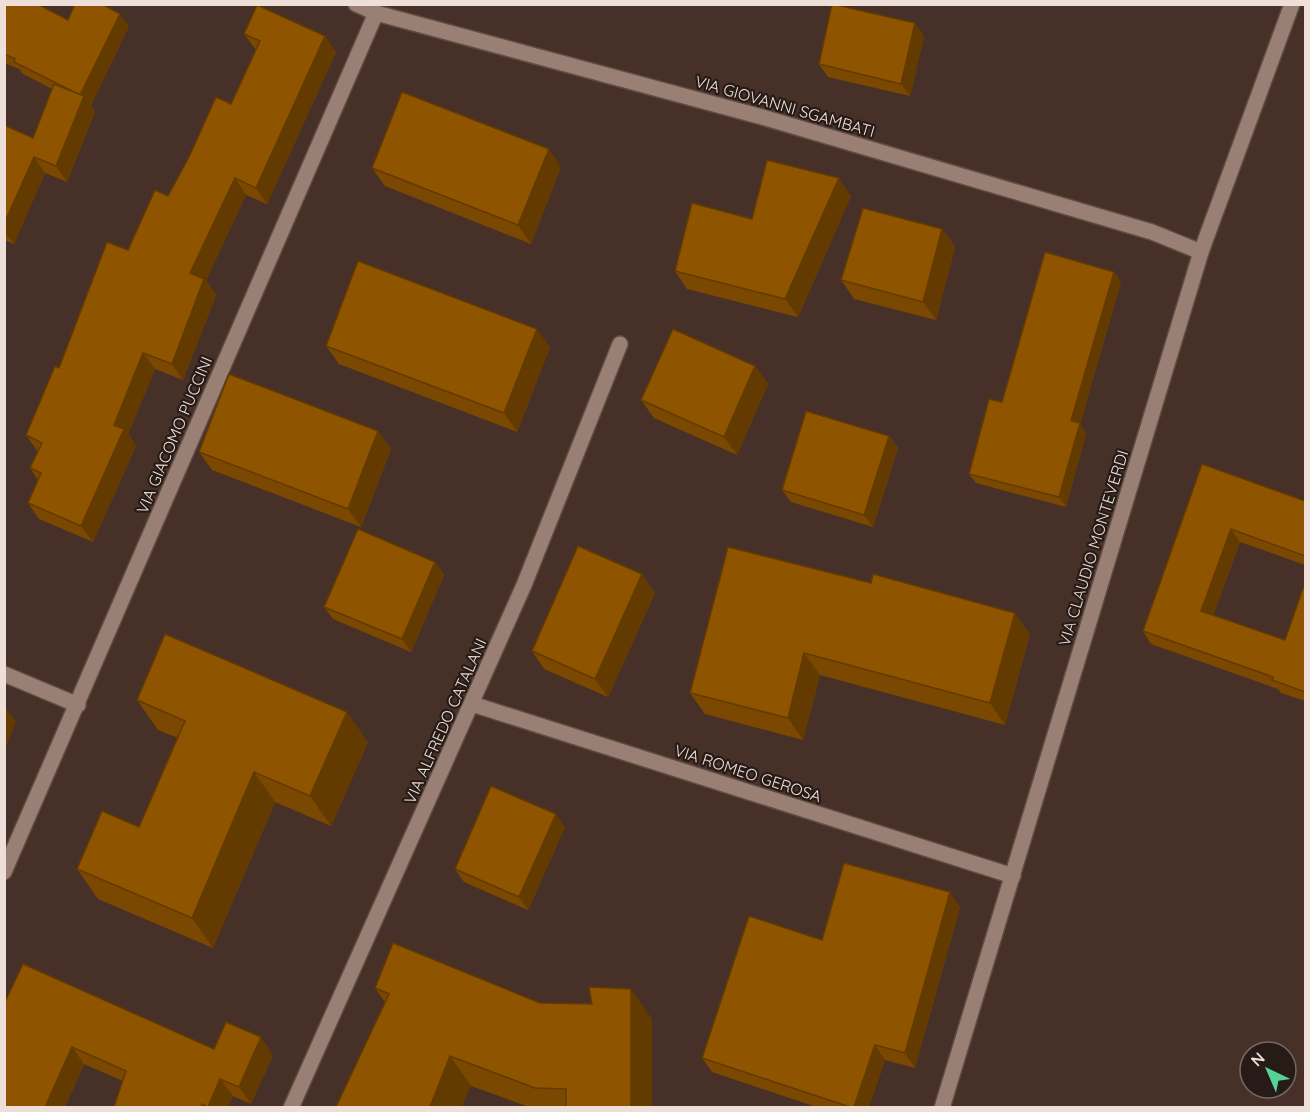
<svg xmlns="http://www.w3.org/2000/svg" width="1310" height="1112" font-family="Quicksand,sans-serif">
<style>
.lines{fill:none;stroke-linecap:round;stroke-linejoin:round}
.street-casing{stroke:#5f4c44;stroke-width:18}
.street{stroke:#9a7f74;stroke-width:15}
.wall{fill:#7a4800}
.shaded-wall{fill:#633b00}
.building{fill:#8e5400;stroke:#633b00;stroke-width:1.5}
.labels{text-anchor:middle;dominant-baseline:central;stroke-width:4.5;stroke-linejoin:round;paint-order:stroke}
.street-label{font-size:16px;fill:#efdfd9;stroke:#261b17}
</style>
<rect width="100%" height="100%" fill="#473027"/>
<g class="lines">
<!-- street casing -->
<g class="street-casing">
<g id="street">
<path d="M356 4 376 13 762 117 1152 232 1201 252"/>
<path d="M4 674 78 705"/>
<path d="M472 704 1013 876"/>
<path d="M4 872 376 13"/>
<path d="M291 1108 524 585 620 344"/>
<path d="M942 1108 1201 252 1292 4"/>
</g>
</g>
<!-- street -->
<use href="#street" class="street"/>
</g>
<!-- wall -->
<g class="wall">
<path d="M4 4 68 20 129 26 91 105 95 112 67 182 45 173 14 244 4 240V125L33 138 52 89 23 74 19 69 4 63Z"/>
<path d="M244 34 336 52 267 204 246 195 206 280 216 295 183 380 155 369 128 434 136 446 93 542 39 519 28 503 38 480 30 468 38 452 26 435 59 368 128 250 168 196 231 104 256 50Z"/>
<path d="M924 36 910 96 828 77 819 64Z"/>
<path d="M561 167 531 244 385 186 372 168Z"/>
<path d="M851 196 798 317 687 289 675 271 752 219Z"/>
<path d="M942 229 955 247 936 320 854 299 841 280Z"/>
<path d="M1114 272 1121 282 1080 424 1086 433 1066 507 976 483 969 474 1002 402Z"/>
<path d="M326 346 550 347 517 432 339 364Z"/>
<path d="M755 366 768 384 737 455 654 418 641 400Z"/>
<path d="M378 431 391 449 361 527 212 470 199 452Z"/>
<path d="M889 436 898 448 873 527 791 502 782 490Z"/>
<path d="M1202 464 1305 501V565L1240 542 1213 616 1285 640 1305 583V701L1281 693 1278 689 1151 644 1143 631Z"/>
<path d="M728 547 1030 634 1005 725 820 675 803 740 705 714 690 693Z"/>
<path d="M435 562 444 575 411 652 333 619 324 607Z"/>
<path d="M655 593 608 697 544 669 532 651Z"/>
<path d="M137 700 368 742 331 826 275 802 213 948 98 899 77 869 139 827 178 738 158 730Z"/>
<path d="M565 827 528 910 464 882 455 869Z"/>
<path d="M960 907 915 1068 885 1060 869 1107H816L712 1072 702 1058 822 940Z"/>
<path d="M375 988 540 1003 652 1019V1107H529L471 1086 385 1002Z"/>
<path d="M4 1004 214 1049 273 1055 251 1104 233 1096 228 1107H114L123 1081 84 1064 65 1107H4Z"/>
</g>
<!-- shaded-wall -->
<g class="shaded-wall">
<path d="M120 14 129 26 91 105 95 112 67 182 56 166 80 95Z"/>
<path d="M915 23 924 36 910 96 901 84Z"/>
<path d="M325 36 336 52 267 204 256 188Z"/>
<path d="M549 149 561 167 531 244 518 225Z"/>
<path d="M34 157 45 173 14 244 4 231V224Z"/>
<path d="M235 178 246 195 206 280 216 295 183 380 172 364 190 273Z"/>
<path d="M839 178 851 196 798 317 785 299Z"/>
<path d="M942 229 955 247 936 320 923 302Z"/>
<path d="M1114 272 1121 282 1080 424 1086 433 1066 507 1059 497 1071 421Z"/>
<path d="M537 329 550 347 517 432 504 413Z"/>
<path d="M143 353 155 369 128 434 136 446 93 542 81 526 114 425Z"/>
<path d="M755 366 768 384 737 455 724 437Z"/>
<path d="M378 431 391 449 361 527 348 509Z"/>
<path d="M889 436 898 448 873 527 864 515Z"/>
<path d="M1231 529 1240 542 1210 624 1201 611Z"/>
<path d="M435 562 444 575 411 652 402 639Z"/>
<path d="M642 574 655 593 608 697 595 679Z"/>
<path d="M1015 613 1030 634 1005 725 990 703Z"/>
<path d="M804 653 820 675 803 740 788 718Z"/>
<path d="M4 706 16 722 4 751Z"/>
<path d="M347 712 368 742 331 826 310 796Z"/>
<path d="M254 772 275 802 213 948 192 918Z"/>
<path d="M556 814 565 827 528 910 519 897Z"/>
<path d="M950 892 960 907 915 1068 905 1053Z"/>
<path d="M631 989 652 1019V1107H631Z"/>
<path d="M261 1037 273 1055 251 1104 239 1087Z"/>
<path d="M875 1045 885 1060 869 1107H854Z"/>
<path d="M72 1047 84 1064 65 1107H45Z"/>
<path d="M450 1056 471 1086 462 1107H430Z"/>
<path d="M220 1079 233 1096 228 1107H208Z"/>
</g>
<!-- building -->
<g class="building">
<path d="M4 4H37L68 20 75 4H102L120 14 80 95 14 62 15 59 4 54Z"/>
<path d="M832 4 915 23 901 84 819 64Z"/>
<path d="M257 5 325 36 256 188 235 178 190 273 204 279 172 364 143 353 114 425 124 429 81 526 28 503 41 473 30 468 42 443 26 435 55 366 59 368 107 242 128 250 155 190 168 196 189 157 216 97 231 104 260 41 244 34Z"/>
<path d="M54 84 84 96 56 166 34 157 4 224V125L33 138Z"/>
<path d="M402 92 549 149 518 225 372 168Z"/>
<path d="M767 160 839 178 785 299 675 271 692 203 752 219Z"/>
<path d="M863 208 942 229 923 302 841 280Z"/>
<path d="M1045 252 1114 272 1071 421 1080 423 1059 497 969 474 989 399 1002 402Z"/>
<path d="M358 261 537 329 504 413 326 346Z"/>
<path d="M673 329 755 366 724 437 641 400Z"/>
<path d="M229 374 378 431 348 509 199 452Z"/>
<path d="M806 411 889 436 864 515 782 490Z"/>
<path d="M1202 464 1305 501V556L1231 529 1201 611 1285 640 1305 583V692L1272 680 1273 677 1143 631Z"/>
<path d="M358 529 435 562 402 639 324 607Z"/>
<path d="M578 546 642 574 595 679 532 651Z"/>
<path d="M728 547 871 583 873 574 1015 613 990 703 804 653 788 718 690 693Z"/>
<path d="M165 634 347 712 310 796 254 772 192 918 77 869 102 811 139 827 185 721 137 700Z"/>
<path d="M491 786 556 814 519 897 455 869Z"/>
<path d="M844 863 950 892 905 1053 875 1045 854 1107H850L702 1058 749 916 822 940Z"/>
<path d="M393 943 540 1003 592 1004 589 987 631 989V1107H566V1089L535 1088 450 1056 430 1107H336L389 994 375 988Z"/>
<path d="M23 964 214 1049 226 1022 261 1037 239 1087 220 1079 208 1107 202 1104 201 1107H114L126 1071 72 1047 45 1107H4V1004Z"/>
</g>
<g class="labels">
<!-- street labels -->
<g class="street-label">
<text transform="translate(785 106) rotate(16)">VIA GIOVANNI SGAMBATI</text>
<text transform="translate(174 435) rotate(-67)">VIA GIACOMO PUCCINI</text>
<text transform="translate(1093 548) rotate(-73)">VIA CLAUDIO MONTEVERDI</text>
<text transform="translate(445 721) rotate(-66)">VIA ALFREDO CATALANI</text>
<text transform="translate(748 773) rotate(18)">VIA ROMEO GEROSA</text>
</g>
</g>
<!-- border -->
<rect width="1310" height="1112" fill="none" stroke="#efdfd9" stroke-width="12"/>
<!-- north arrow -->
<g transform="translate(1268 1070) rotate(316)"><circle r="28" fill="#261b17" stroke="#766965" stroke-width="1.5"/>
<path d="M0-4.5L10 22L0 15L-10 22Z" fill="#54d395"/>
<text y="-9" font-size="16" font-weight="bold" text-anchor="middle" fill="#efdfd9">N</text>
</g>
</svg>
